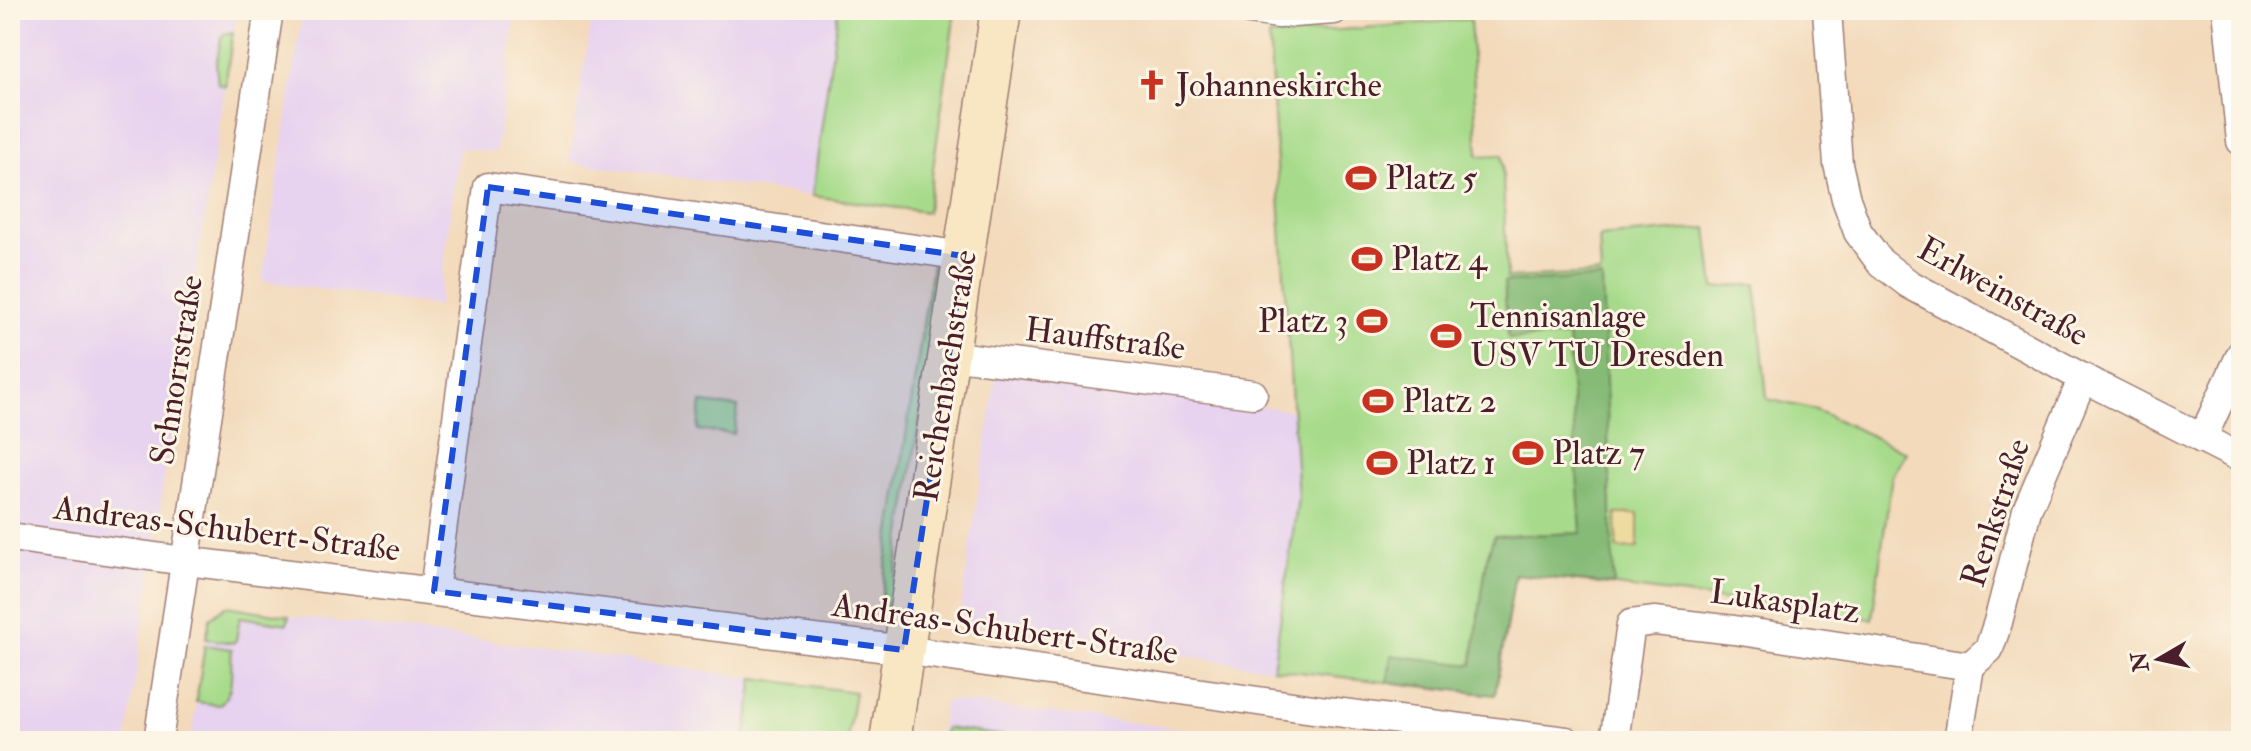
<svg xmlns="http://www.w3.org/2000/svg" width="2251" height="751" font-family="'IM FELL Double Pica',serif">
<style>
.built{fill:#e7d2ef}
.green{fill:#a7db8b;stroke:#787d5b;stroke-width:2}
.forest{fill:#85bb77;stroke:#686d51;stroke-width:2}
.sand{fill:#eeda9e;stroke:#9c7c64;stroke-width:2}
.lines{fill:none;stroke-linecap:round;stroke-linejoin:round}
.street-casing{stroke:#9e7c73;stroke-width:31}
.secondary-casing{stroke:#9e7c73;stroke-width:43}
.street{stroke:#fff;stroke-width:28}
.secondary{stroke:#f9e7c3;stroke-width:40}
.marked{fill:#1d4ed8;fill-opacity:0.2;stroke:#1d4ed8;stroke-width:6;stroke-dasharray:16 10;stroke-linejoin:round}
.labels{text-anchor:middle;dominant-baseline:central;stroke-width:6;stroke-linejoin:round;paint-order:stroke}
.poi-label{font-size:34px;fill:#4a1f2b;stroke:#fcf5e5;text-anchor:start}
.street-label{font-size:34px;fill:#4a1f2b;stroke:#fcf5e5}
</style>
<rect width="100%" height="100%" fill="#fcf5e5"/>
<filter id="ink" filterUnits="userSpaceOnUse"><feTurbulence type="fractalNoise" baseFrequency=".0125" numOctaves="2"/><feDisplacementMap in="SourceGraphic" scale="16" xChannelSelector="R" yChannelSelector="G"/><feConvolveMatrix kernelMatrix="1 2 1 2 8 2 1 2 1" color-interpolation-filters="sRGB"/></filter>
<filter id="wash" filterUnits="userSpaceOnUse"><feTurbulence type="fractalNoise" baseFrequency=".006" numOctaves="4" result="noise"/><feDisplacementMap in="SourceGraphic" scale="32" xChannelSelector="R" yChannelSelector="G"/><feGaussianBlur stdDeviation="1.8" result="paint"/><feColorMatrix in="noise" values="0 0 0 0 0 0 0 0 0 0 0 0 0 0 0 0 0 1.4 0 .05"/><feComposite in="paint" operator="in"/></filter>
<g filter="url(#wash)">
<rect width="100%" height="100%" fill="#f3dabb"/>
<!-- built -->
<g class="built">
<path d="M10 10H237L162 492 160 514 126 741H10Z"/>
<path d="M303 10H516L496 152 459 148 438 306 262 281Z"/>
<path d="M593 10H838L812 196 569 162Z"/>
<path d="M997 369 1293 411 1298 498 1273 669 959 622Z"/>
<path d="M226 606 289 616 535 647 855 692 847 741H191L210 618Z"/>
<path d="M945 700 1282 741H939Z"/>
</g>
<!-- green -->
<g class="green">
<path d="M838 10 955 12 927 212 812 196Z"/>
<path d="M1470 19 1478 156 1502 155 1507 278 1601 274 1599 237 1707 228 1714 288 1756 284 1767 399 1816 410 1906 452 1892 475 1872 619 1515 573 1495 695 1273 669 1298 498 1269 36Z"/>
<path d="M233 32 225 86 218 84 216 65 221 38 224 34Z"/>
<path d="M933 260 944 262 891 606 880 604Z"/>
<path d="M701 403 738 407 734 434 698 430Z"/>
<path d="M226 606 289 616 287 624 240 617 236 640 233 643 206 639 210 618Z"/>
<path d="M205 645 232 649C229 672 237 688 219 705L196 702Z"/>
<path d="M754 678 855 692 847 741H745Z"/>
<path d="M945 728 1042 741H943Z"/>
</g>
<!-- forest -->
<path class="forest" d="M1602 278 1614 585 1515 574 1495 695 1388 682 1391 655 1472 665 1487 557 1494 536 1581 533 1568 336 1508 339 1504 282Z"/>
<!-- sand -->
<path class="sand" d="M1616 514H1638V548L1617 549Z"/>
</g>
<g filter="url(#ink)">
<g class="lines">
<!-- street casing -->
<g class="street-casing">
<g id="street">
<path d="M1249 10 1279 14 1334 10"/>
<path d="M1827 10 1838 164 1846 199 1858 232 1880 262 1909 284 2083 378 2241 458"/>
<path d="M2227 10 2241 141"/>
<path d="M949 355 1253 394"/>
<path d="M2202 439 2241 354"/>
<path d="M10 537 185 561 904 650 1320 710 1566 741"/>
<path d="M434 591 488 187 964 256"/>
<path d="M1970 666 1989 649 1998 622 2027 510 2083 378"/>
<path d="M158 741 269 10"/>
<path d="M1614 741 1631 624 1655 621 1734 630 1970 666 1958 741"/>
</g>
</g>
<!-- secondary casing -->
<g class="secondary-casing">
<path id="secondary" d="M890 741 1001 10"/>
</g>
<!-- street -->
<use href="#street" class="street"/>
<!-- secondary -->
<use href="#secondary" class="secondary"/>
</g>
</g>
<!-- marked area -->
<path class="marked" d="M488 187 964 256 904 650 434 591Z"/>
<!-- icons -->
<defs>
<g id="church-bare" transform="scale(2.4)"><path d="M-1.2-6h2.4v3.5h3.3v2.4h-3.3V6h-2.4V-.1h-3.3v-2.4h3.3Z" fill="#c8321e" stroke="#fcf5e5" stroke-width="2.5" paint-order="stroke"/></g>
<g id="stadium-bare" transform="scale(2.4)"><path d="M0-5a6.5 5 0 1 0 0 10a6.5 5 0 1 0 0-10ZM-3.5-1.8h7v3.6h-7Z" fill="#c8321e" stroke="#fcf5e5" stroke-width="2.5" paint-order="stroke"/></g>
</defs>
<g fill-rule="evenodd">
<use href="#church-bare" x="1152" y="85"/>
<use href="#stadium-bare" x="1361" y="178"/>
<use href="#stadium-bare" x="1367" y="259"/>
<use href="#stadium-bare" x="1372" y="321"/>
<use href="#stadium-bare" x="1446" y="336"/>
<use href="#stadium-bare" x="1378" y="401"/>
<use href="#stadium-bare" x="1528" y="453"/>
<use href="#stadium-bare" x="1382" y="463"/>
</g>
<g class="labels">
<!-- poi labels -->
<g class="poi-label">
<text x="1176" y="85">Johanneskirche</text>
<text x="1385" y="178">Platz 5</text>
<text x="1391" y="259">Platz 4</text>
<text x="1470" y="316">Tennisanlage<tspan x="1470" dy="39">USV TU Dresden</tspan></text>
<text x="1348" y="321" text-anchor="end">Platz 3</text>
<text x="1402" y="401">Platz 2</text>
<text x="1552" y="453">Platz 7</text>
<text x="1406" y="463">Platz 1</text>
</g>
<!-- street labels -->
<g class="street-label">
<text transform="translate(2003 292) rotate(29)">Erlweinstraße</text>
<text transform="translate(1105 339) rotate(7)">Hauffstraße</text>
<text transform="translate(177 370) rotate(-81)">Schnorrstraße</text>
<text transform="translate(946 376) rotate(-81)">Reichenbachstraße</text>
<text transform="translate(1996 513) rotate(-72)">Renkstraße</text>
<text transform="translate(227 529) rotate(7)">Andreas-Schubert-Straße</text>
<text transform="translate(1785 602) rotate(8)">Lukasplatz</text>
<text transform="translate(1005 629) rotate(8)">Andreas-Schubert-Straße</text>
</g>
</g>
<!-- margin -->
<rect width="2251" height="751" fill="none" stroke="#fcf5e5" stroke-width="40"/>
<!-- north arrow -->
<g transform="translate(2159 659) rotate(261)" stroke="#fcf5e5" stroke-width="6" paint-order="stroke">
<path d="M0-6L14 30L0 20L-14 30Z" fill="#4a1f2b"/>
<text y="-12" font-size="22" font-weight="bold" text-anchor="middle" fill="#4a1f2b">N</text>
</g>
</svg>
